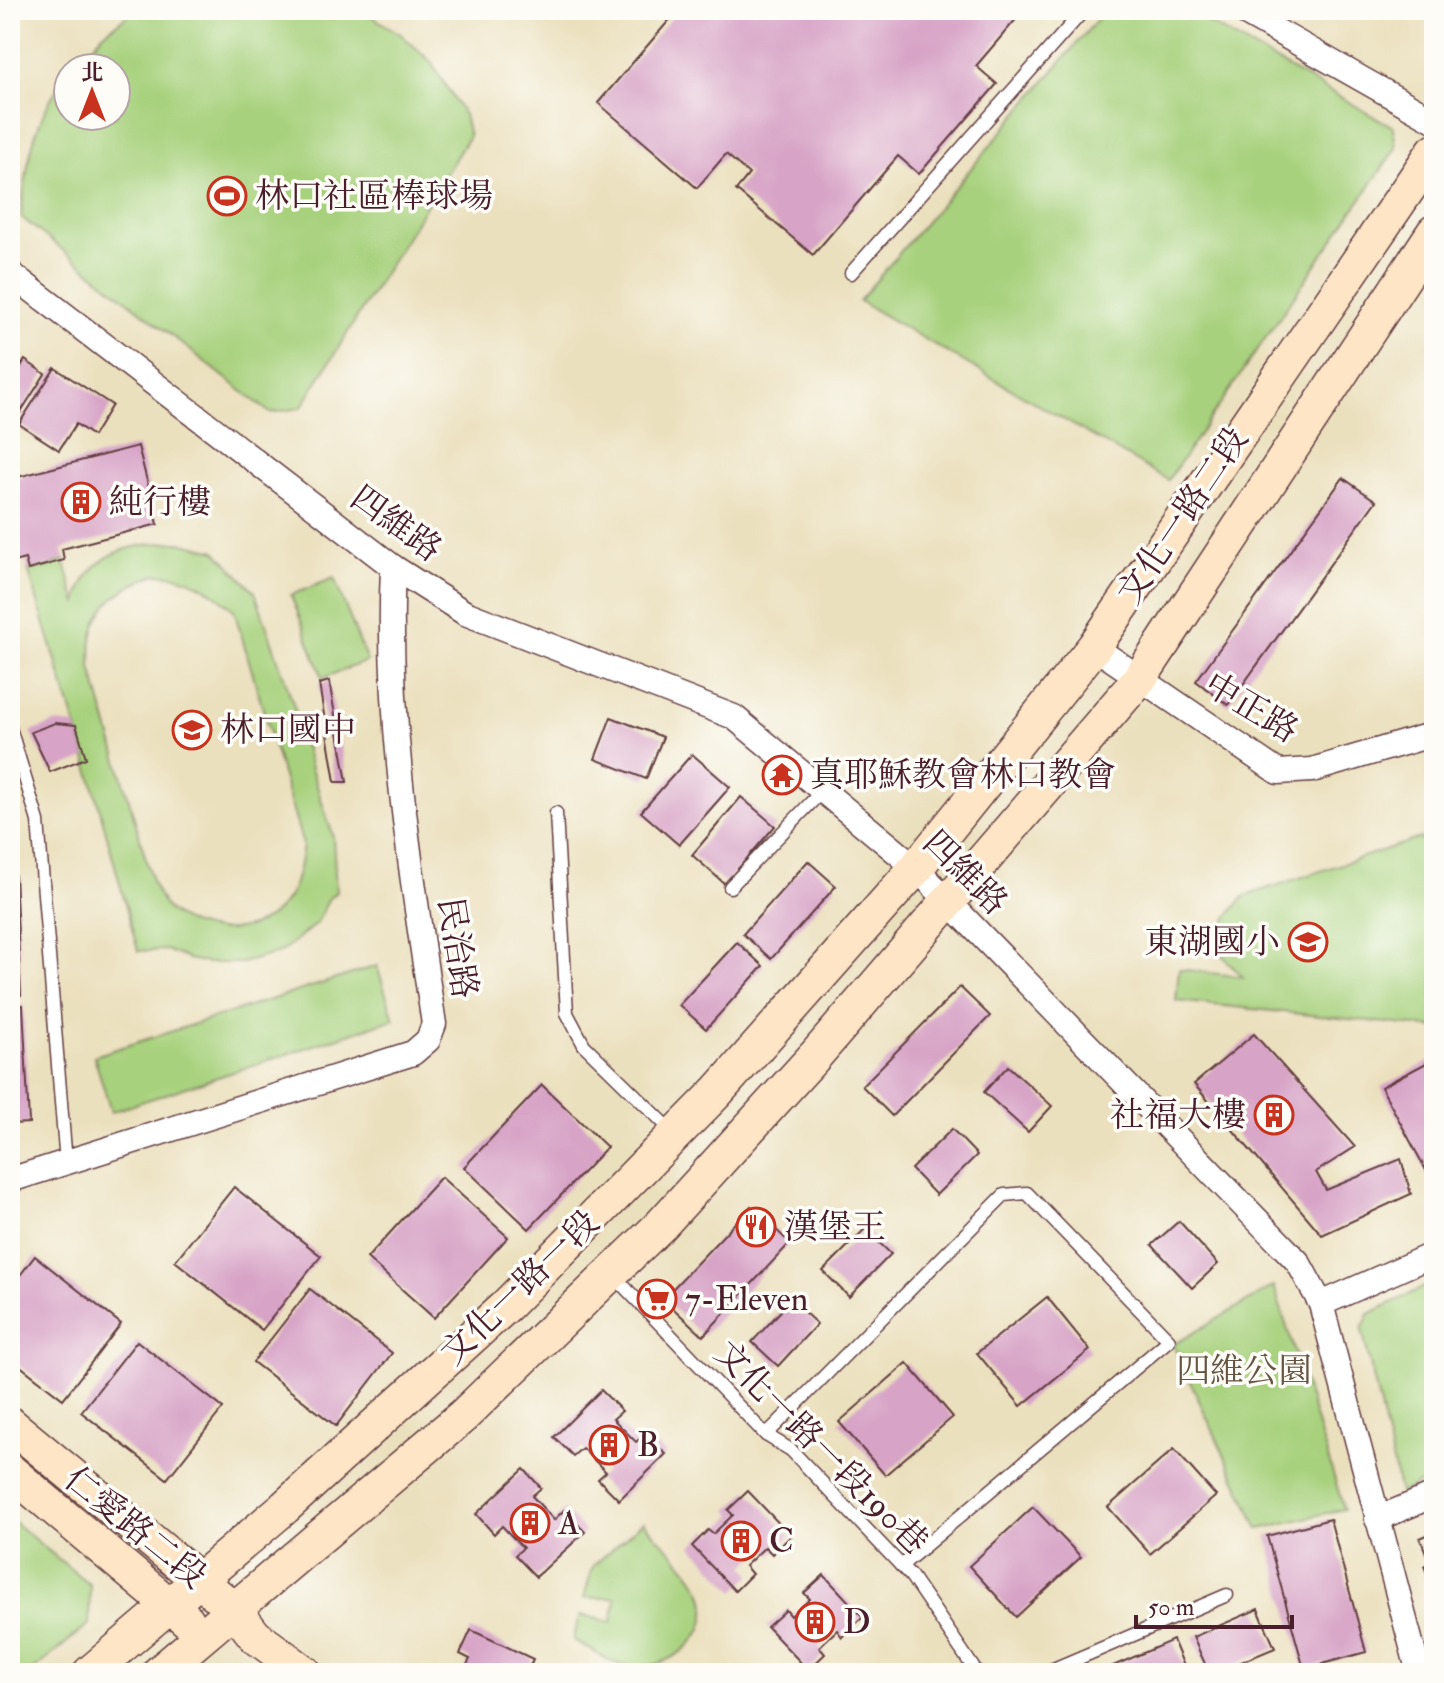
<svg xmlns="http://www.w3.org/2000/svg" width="1444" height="1683" font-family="'IM FELL Double Pica','Noto Serif TC',serif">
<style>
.green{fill:#a7d17d;stroke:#787854;stroke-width:2;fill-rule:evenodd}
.building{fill:#d7a3c6}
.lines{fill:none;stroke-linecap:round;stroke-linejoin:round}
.lane-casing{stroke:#623c41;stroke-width:15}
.street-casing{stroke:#623c41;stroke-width:27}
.secondary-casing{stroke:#623c41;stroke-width:37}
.lane{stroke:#fff;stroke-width:12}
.street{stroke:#fff;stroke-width:24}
.secondary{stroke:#fde5c5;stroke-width:34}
.labels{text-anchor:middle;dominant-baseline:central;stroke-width:7;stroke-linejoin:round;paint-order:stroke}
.poi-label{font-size:34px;fill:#4a1f2b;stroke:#fdfcf7;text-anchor:start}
.street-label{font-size:34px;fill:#4a1f2b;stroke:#fdfcf7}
.park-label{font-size:34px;fill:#665444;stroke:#fdfcf7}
</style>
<rect width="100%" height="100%" fill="#fdfcf7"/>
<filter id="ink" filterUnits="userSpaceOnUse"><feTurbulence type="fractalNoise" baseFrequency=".0125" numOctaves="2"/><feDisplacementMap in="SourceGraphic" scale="16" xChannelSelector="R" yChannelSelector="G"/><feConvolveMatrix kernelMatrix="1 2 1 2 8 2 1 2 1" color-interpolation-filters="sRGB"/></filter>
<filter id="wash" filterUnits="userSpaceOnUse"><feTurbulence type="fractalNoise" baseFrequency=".006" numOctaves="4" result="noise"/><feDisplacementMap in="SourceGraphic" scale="32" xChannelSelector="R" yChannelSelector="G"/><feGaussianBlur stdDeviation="1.8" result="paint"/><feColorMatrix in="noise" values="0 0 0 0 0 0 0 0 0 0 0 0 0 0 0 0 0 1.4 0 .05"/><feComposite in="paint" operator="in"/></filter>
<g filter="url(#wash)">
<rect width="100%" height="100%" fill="#ebe0be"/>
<!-- green -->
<g class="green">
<path d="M135 10H361L402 35 430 61 464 115 469 136 301 408 270 413 21 217C26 164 34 116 68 73V116H116V68H72L104 33Z"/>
<path d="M1105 10H1186L1393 127 1396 148 1168 480 859 301Z"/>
<path d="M180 542 216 551 255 592 298 718 310 765 333 836 336 892 329 898 317 923 282 951 267 956 242 963H208L188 959 166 950 138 951 86 758 28 570 47 567 64 560 77 604C86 551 134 543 180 542ZM156 574C188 574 211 589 234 610L303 845C300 865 297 887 284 903 257 937 207 937 173 914 163 907 158 894 153 884L91 667C92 657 90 645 93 634 101 600 126 586 156 574Z"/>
<path d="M334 578 367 661 323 678 291 595Z"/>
<path d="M1420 838 1434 845V1028L1176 1001 1179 969 1243 977C1237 971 1226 962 1222 953 1214 930 1231 911 1245 896Z"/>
<path d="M377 966 394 1019 111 1112 94 1056Z"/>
<path d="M1434 1282V1477L1400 1493 1362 1329 1369 1314Z"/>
<path d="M1274 1286 1344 1509 1259 1529 1173 1345Z"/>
<path d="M10 1519 90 1585 89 1624 30 1673H10Z"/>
<path d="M643 1522C660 1541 698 1574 704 1599 714 1640 665 1671 628 1667 611 1664 589 1648 573 1640L580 1615 612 1622 616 1598H584L593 1566Z"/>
</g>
<g id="blocks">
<!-- building -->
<g class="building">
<path d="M678 10H1024L976 66 997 84 919 174 898 156 813 255 736 190 749 174 726 154 697 188 598 103Z"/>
<path d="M25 360 45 374 20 413 10 406V372L15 376Z"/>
<path d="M55 368 112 405 93 436 76 424 59 450 19 424Z"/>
<path d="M138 446 158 524 62 549 64 560 28 570 25 559 10 563V479Z"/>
<path d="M1343 478 1376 501 1228 705 1196 681Z"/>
<path d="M329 681 347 782H335L319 684Z"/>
<path d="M611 717 663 737 646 779 595 759Z"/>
<path d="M55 723 76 725 86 758 50 772 31 732Z"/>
<path d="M692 754 730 787 679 845 641 812Z"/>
<path d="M741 797 775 826 725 884 692 855Z"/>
<path d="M808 861 836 886 771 959 743 934Z"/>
<path d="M10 875H15L21 995 10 996Z"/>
<path d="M737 942 763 966 706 1029 679 1005Z"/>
<path d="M960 987 990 1016 892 1116 862 1086Z"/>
<path d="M23 1005 29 1123 10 1124V1006Z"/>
<path d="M1254 1034 1355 1147 1316 1172 1326 1190 1401 1159 1411 1194 1322 1235 1194 1084Z"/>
<path d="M1434 1059V1185L1381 1087Z"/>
<path d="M1008 1066 1052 1106 1028 1132 984 1092Z"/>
<path d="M542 1085 607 1147 529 1229 464 1167Z"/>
<path d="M952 1129 977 1155 936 1195 911 1169Z"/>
<path d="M441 1177 508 1237 434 1318 367 1258Z"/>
<path d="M234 1187 321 1256 262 1330 175 1261Z"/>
<path d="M751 1206 790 1243 703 1336 663 1299Z"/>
<path d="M1179 1221 1218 1264 1192 1288 1152 1245Z"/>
<path d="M865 1229 891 1254 849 1297 823 1271Z"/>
<path d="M35 1256 121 1324 63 1399 10 1358V1288Z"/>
<path d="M310 1289 392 1353 336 1426 253 1362Z"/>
<path d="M1047 1297 1090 1350 1021 1406 977 1353Z"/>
<path d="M791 1300 817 1324 778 1366 752 1342Z"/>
<path d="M137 1341 223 1408 167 1479 81 1412Z"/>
<path d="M907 1363 953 1417 885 1475 839 1422Z"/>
<path d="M601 1390 622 1411 613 1419 636 1442 645 1434 666 1454 619 1500 598 1479 606 1472 582 1448 573 1456 554 1437Z"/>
<path d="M1174 1449 1216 1496 1150 1554 1108 1507Z"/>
<path d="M524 1469 541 1488 532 1496 554 1520 564 1510 585 1532 536 1577 515 1555 523 1548 502 1526 494 1534 476 1514Z"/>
<path d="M748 1491 791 1536 772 1554 765 1547 745 1566 752 1574 735 1591 692 1546 708 1530 713 1534 733 1515 728 1510Z"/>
<path d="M1033 1507 1081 1557 1016 1617 969 1566Z"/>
<path d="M1330 1519 1366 1652 1304 1669 1267 1536Z"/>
<path d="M1434 1532V1590L1424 1566 1430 1563 1420 1538Z"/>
<path d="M824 1575 863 1617 842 1637 837 1630 819 1647 825 1654 808 1670 767 1627 786 1610 791 1616 810 1599 804 1593Z"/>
<path d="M1258 1609 1275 1648 1215 1673H1209L1193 1637Z"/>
<path d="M471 1630 533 1659 527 1673H463L470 1659 460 1654Z"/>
<path d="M1173 1640 1187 1673H1097Z"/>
</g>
</g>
</g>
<g filter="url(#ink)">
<use href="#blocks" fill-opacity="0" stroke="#623c41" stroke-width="2"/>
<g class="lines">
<!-- lane casing -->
<g class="lane-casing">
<g id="lane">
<path d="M851 273 1084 10"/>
<path d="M10 728 38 821 66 1163"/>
<path d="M556 813 567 1013 584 1045 673 1132"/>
<path d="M730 887 823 790"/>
<path d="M614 1276 766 1435 791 1450 911 1576 977 1673"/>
<path d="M766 1435 1004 1195 1027 1193 1169 1340 901 1566"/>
<path d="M1044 1673 1227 1595"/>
</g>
</g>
<!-- street casing -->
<g class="street-casing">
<g id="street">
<path d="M1240 10 1434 120"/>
<path d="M10 273 393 567 465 613 734 717 916 868 1298 1262 1321 1304 1419 1673"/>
<path d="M1094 647 1278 772 1312 770 1434 734"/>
<path d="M10 1180 413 1053 428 1040 434 1024C411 873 386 720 393 567"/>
<path d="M1321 1304 1434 1254"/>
<path d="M1377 1519 1434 1495"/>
</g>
</g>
<!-- secondary casing -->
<g class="secondary-casing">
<g id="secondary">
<path d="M10 1424 234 1609 255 1636 305 1673"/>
<path d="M10 1471 187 1620"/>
<path d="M90 1673 285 1507 507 1305 717 1092 916 868 1094 647 1434 151"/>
<path d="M159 1673 463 1416 661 1225 815 1056 1140 678 1434 232"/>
</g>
</g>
<!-- lane -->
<use href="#lane" class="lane"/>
<!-- street -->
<use href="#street" class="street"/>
<!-- secondary -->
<use href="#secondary" class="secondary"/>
</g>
</g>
<!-- icons -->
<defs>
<g id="stadium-ring" transform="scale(2)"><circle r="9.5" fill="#fdfcf7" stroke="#c8321e" stroke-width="1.5"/><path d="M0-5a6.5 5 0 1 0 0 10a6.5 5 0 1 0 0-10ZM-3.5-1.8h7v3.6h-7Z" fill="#c8321e"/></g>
<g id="building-ring" transform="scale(2)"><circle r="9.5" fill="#fdfcf7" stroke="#c8321e" stroke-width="1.5"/><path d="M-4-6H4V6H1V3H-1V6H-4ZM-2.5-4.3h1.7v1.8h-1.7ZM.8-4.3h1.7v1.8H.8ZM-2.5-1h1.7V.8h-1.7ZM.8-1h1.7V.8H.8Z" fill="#c8321e"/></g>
<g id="school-ring" transform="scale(2)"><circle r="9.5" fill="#fdfcf7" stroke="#c8321e" stroke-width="1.5"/><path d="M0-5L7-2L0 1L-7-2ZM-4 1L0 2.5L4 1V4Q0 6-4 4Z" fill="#c8321e"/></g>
<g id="temple-ring" transform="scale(2)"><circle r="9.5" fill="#fdfcf7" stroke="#c8321e" stroke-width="1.5"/><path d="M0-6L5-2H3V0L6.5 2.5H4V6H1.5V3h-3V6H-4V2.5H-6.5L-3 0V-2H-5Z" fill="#c8321e"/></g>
<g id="restaurant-ring" transform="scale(2)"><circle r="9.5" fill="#fdfcf7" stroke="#c8321e" stroke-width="1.5"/><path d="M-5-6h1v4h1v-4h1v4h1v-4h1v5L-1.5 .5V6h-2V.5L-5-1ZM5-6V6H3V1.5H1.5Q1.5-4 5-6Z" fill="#c8321e"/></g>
<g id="supermarket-ring" transform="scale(2)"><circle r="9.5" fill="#fdfcf7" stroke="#c8321e" stroke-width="1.5"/><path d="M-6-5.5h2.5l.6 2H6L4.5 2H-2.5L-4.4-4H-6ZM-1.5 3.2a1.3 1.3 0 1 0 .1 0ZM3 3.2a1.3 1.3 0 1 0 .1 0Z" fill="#c8321e"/></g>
</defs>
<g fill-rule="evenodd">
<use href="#stadium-ring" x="227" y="196"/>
<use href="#building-ring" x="81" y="502"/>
<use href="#school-ring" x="192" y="730"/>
<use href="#temple-ring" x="782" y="775"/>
<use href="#school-ring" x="1308" y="942"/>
<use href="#building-ring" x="1274" y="1115"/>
<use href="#restaurant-ring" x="756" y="1227"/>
<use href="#supermarket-ring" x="657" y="1299"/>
<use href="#building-ring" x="609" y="1445"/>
<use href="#building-ring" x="530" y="1523"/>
<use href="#building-ring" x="741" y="1541"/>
<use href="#building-ring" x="815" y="1622"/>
</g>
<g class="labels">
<!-- poi labels -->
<g class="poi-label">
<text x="255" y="196">林口社區棒球場</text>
<text x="109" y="502">純行樓</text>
<text x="220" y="730">林口國中</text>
<text x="810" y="775">真耶穌教會林口教會</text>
<text x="1280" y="942" text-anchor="end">東湖國小</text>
<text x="1246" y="1115" text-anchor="end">社福大樓</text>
<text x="784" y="1227">漢堡王</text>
<text x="685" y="1299">7-Eleven</text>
<text x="637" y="1445">B</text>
<text x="558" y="1523">A</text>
<text x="769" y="1541">C</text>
<text x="843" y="1622">D</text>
</g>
<!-- street labels -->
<g class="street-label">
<text transform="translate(1183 516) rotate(-56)">文化一路二段</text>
<text transform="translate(396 524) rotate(36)">四維路</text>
<text transform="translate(1251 708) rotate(31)">中正路</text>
<text transform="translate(965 873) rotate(45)">四維路</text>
<text transform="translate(457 948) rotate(81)">民治路</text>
<text transform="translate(520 1288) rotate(-44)">文化一路一段</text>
<text transform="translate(821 1448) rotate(45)">文化一路一段190巷</text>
<text transform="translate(135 1528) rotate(39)">仁愛路二段</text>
</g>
<!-- park labels -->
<g class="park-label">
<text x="1244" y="1371">四維公園</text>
</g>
</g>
<!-- margin -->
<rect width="1444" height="1683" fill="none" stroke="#fdfcf7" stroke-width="40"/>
<!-- north arrow -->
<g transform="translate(92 92)"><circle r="38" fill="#fdfcf7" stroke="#b5a4a5" stroke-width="2"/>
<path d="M0-6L14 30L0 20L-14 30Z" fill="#c8321e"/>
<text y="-12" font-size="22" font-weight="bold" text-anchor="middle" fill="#4a1f2b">北</text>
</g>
<!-- scale -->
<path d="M1136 1615v12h156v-12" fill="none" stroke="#4a1f2b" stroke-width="4"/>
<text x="1148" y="1615" font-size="24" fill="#4a1f2b" stroke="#fdfcf7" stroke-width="6" paint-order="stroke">50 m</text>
</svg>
